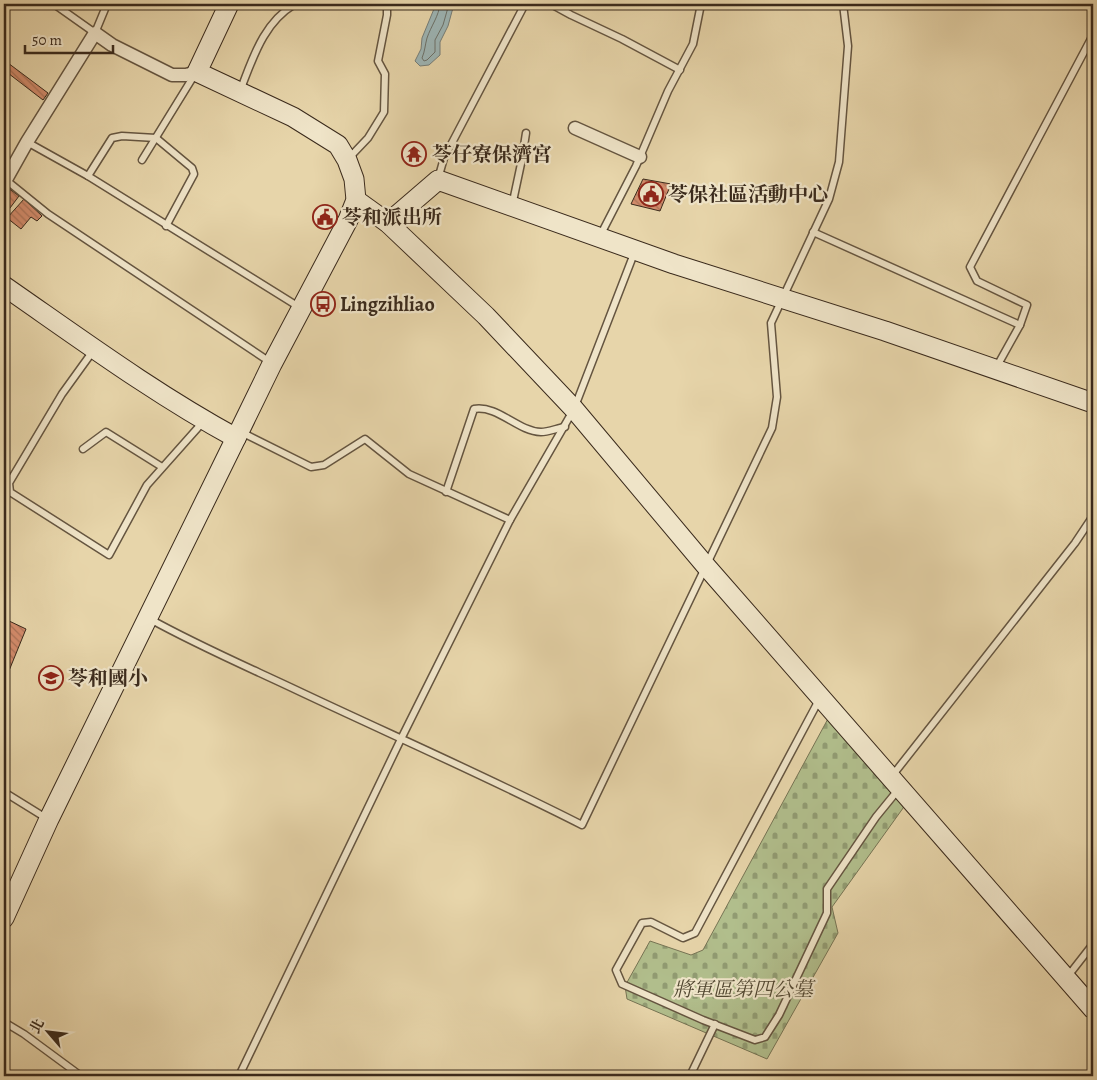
<svg xmlns="http://www.w3.org/2000/svg" width="1097" height="1080" font-family="Alegreya,'Noto Serif TC',serif">
<style>
.cemetery{fill:url(#cemetery-stones);stroke:#767454}
.water{fill:#9db5b5;stroke:#757d78}
.lines{fill:none;stroke-linecap:round;stroke-linejoin:round}
.shore{stroke:#6c7068;stroke-width:1}
.building{fill:url(#building-back-hatch);stroke:#3a2a1c}
.lane-casing{stroke:#655540;stroke-width:9}
.street-casing{stroke:#655540;stroke-width:15}
.secondary-casing{stroke:#3a2a1c;stroke-width:21}
.lane{stroke:#efe4c8;stroke-width:6}
.street{stroke:#efe4c8;stroke-width:12}
.secondary{stroke:#efe4c8;stroke-width:19}
.labels{text-anchor:middle;dominant-baseline:central;stroke-width:4.5;stroke-linejoin:round;paint-order:stroke}
.poi-label{font-size:20px;font-weight:bold;fill:#3a2a1c;stroke:#efe4c8;text-anchor:start}
.park-label{font-size:20px;font-style:italic;fill:#524832;stroke:#efe4c8}
</style>
<defs>
<pattern id="cemetery-stones" width="16" height="16" patternUnits="userSpaceOnUse" patternTransform="scale(1.25)"><rect width="16" height="16" fill="#b1be8c"/><path d="M2 7V4a2 2 0 0 1 4 0v3zM10 15v-3a2 2 0 0 1 4 0v3z" fill="#919b72"/></pattern>
<pattern id="building-back-hatch" width="6" height="6" patternUnits="userSpaceOnUse" patternTransform="scale(1.25)"><rect width="6" height="6" fill="#d38c6c"/><path d="M-1 5l2 2M0 0l6 6M5-1l2 2" fill="none" stroke="#ac7358"/></pattern>
</defs>
<rect width="100%" height="100%" fill="#e7d5aa"/>
<filter id="stains"><feTurbulence type="fractalNoise" baseFrequency=".004" numOctaves="4"/><feColorMatrix values="0 0 0 0 .2 0 0 0 0 .09 0 0 0 0 .02 0 0 0 .5 -.17"/></filter>
<radialGradient id="worn" r=".72"><stop offset=".6" stop-color="#630" stop-opacity="0"/><stop offset="1" stop-color="#630" stop-opacity=".3"/></radialGradient>
<path class="cemetery" d="M830,715L906,804L832,907L838,933L767,1059L627,999L625,986L650,941L691,955L703,950Z"/>
<path class="water" d="M436,4H454L448,26L440,42V55L429,65L420,66L415,61L421,49L422,38Z"/>
<g class="lines">
<path class="shore" d="M440,4C439,16 431,26 427,38C425,45 425,51 422,58L424,61L427,60L435,52V40L443,25L449,4"/>
</g>
<g class="building">
<path d="M86,4H99L96,9Z"/>
<path d="M4,60L48,93L43,100L4,70Z"/>
<path d="M643,179L671,184L660,211L631,204Z"/>
<path d="M8,188L19,196L4,216V193Z"/>
<path d="M24,199L42,216L37,221L31,217L21,229L7,218Z"/>
<path d="M7,620L26,629L4,683V628Z"/>
</g>
<g class="lines">
<defs>
<g id="lane">
<path d="M54,4L95,33L107,4"/>
<path d="M551,4L571,15L622,39L680,70"/>
<path d="M240,91C253,58 263,23 295,4"/>
<path d="M27,142L88,176L299,307"/>
<path d="M349,158L368,138L384,112L385,74L378,61L387,15V4"/>
<path d="M142,160L195,74"/>
<path d="M88,176L112,138L122,136L156,138L192,168L194,174L166,226"/>
<path d="M438,179L444,158L525,4"/>
<path d="M6,180L48,214L270,362"/>
<path d="M512,206L522,159L526,133"/>
<path d="M813,232L1020,325"/>
<path d="M600,236L636,166L668,91L693,44L701,4"/>
<path d="M93,351L62,394L9,483L10,492L109,555L147,485L203,422"/>
<path d="M996,368L1020,325L1027,305L977,281L970,267L1093,35"/>
<path d="M241,432L311,467L324,465L365,439L409,474L510,520"/>
<path d="M83,449L106,432L162,467"/>
<path d="M446,492L474,409C498,405 517,431 541,432C548,432 558,428 565,427"/>
<path d="M150,619C195,644 243,665 290,687C387,733 486,776 582,825L772,428L777,397L771,323L829,199L839,162L848,46L843,4"/>
<path d="M819,700L695,933L683,938L651,922L642,923L616,970L622,984L703,1020L755,1040L765,1037L779,1015L827,913V889L876,817L898,790"/>
<path d="M892,776L1075,543L1093,516"/>
<path d="M4,792L46,818"/>
<path d="M1068,976L1093,944"/>
<path d="M4,1022L24,1034L81,1076"/>
<path d="M239,1076L401,739L510,520L574,409L635,251"/>
<path d="M690,1076L715,1024"/>
</g>
<g id="street">
<path d="M575,128L640,157"/>
<path d="M4,183L27,142L95,33L112,45L172,75H186L197,72"/>
</g>
<g id="secondary">
<path d="M356,200L388,223L486,316L574,409L705,565L1093,1009"/>
<path d="M388,223L438,180L674,264L885,331L1093,403"/>
<path d="M4,286C79,338 155,394 236,438"/>
<path d="M4,918L49,819L236,438L272,364L348,220L356,200L354,179L347,160L338,145L293,117L197,72L229,4"/>
</g>
</defs>
<use href="#lane" class="lane-casing"/>
<use href="#street" class="street-casing"/>
<use href="#secondary" class="secondary-casing"/>
<use href="#lane" class="lane"/>
<use href="#street" class="street"/>
<use href="#secondary" class="secondary"/>
</g>
<defs>
<symbol id="temple-ring" viewBox="-11 -11 22 22"><circle r="9.5" fill="#efe4c8" stroke="#8f2418" stroke-width="1.5"/><path d="M0-6L5-2H3V0L6.5 2.5H4V6H1.5V3h-3V6H-4V2.5H-6.5L-3 0V-2H-5Z" fill="#8f2418"/></symbol>
<symbol id="civic-ring" viewBox="-11 -11 22 22"><circle r="9.5" fill="#efe4c8" stroke="#8f2418" stroke-width="1.5"/><path d="M-.6-6.5H3V-4.5H.6V-3L4-1V1h2V6H-6V1h2V-1L-.6-3ZM-1.2 2.5V6h2.4V2.5Z" fill="#8f2418"/></symbol>
<symbol id="bus-ring" viewBox="-11 -11 22 22"><circle r="9.5" fill="#efe4c8" stroke="#8f2418" stroke-width="1.5"/><path d="M-5-6H5V4H4V6H2V4H-2V6H-4V4H-5ZM-3.5-4V0h7V-4ZM-3.5 1.2v1.5H-2V1.2ZM2 1.2v1.5H3.5V1.2Z" fill="#8f2418"/></symbol>
<symbol id="school-ring" viewBox="-11 -11 22 22"><circle r="9.5" fill="#efe4c8" stroke="#8f2418" stroke-width="1.5"/><path d="M0-5L7-2L0 1L-7-2ZM-4 1L0 2.5L4 1V4Q0 6-4 4Z" fill="#8f2418"/></symbol>
</defs>
<g fill-rule="evenodd">
<use href="#temple-ring" x="400" y="140" width="28" height="28"/>
<use href="#civic-ring" x="637" y="180" width="28" height="28"/>
<use href="#civic-ring" x="311" y="203" width="28" height="28"/>
<use href="#bus-ring" x="309" y="290" width="28" height="28"/>
<use href="#school-ring" x="37" y="664" width="28" height="28"/>
</g>
<g class="labels">
<g class="poi-label">
<text x="432" y="154">苓仔寮保濟宮</text>
<text x="668" y="194">苓保社區活動中心</text>
<text x="342" y="217">苓和派出所</text>
<text x="340" y="304">Lingzihliao</text>
<text x="68" y="678">苓和國小</text>
</g>
<g class="park-label">
<text x="743" y="989">將軍區第四公墓</text>
</g>
</g>
<rect width="1097" height="1080" fill="none" stroke="#e7d5aa" stroke-width="20"/>
<rect x="5" y="5" width="1087" height="1070" fill="none" stroke="#3a2a1c" stroke-width="2.5"/>
<rect x="10" y="10" width="1077" height="1060" fill="none" stroke="#3a2a1c"/>
<g transform="translate(48 1032) rotate(298)" stroke="#efe4c8" stroke-width="4" paint-order="stroke">
<path d="M0-4L9 19L0 12L-9 19Z" fill="#3a2a1c"/>
<text y="-8" font-size="14" font-weight="bold" text-anchor="middle" fill="#3a2a1c">北</text>
</g>
<path d="M25 45v8h88v-8" fill="none" stroke="#3a2a1c" stroke-width="2.5"/>
<text x="32" y="45" font-size="15" fill="#3a2a1c" stroke="#efe4c8" stroke-width="4" paint-order="stroke">50 m</text>
<rect width="100%" height="100%" filter="url(#stains)"/>
<rect width="100%" height="100%" fill="url(#worn)"/>
</svg>
